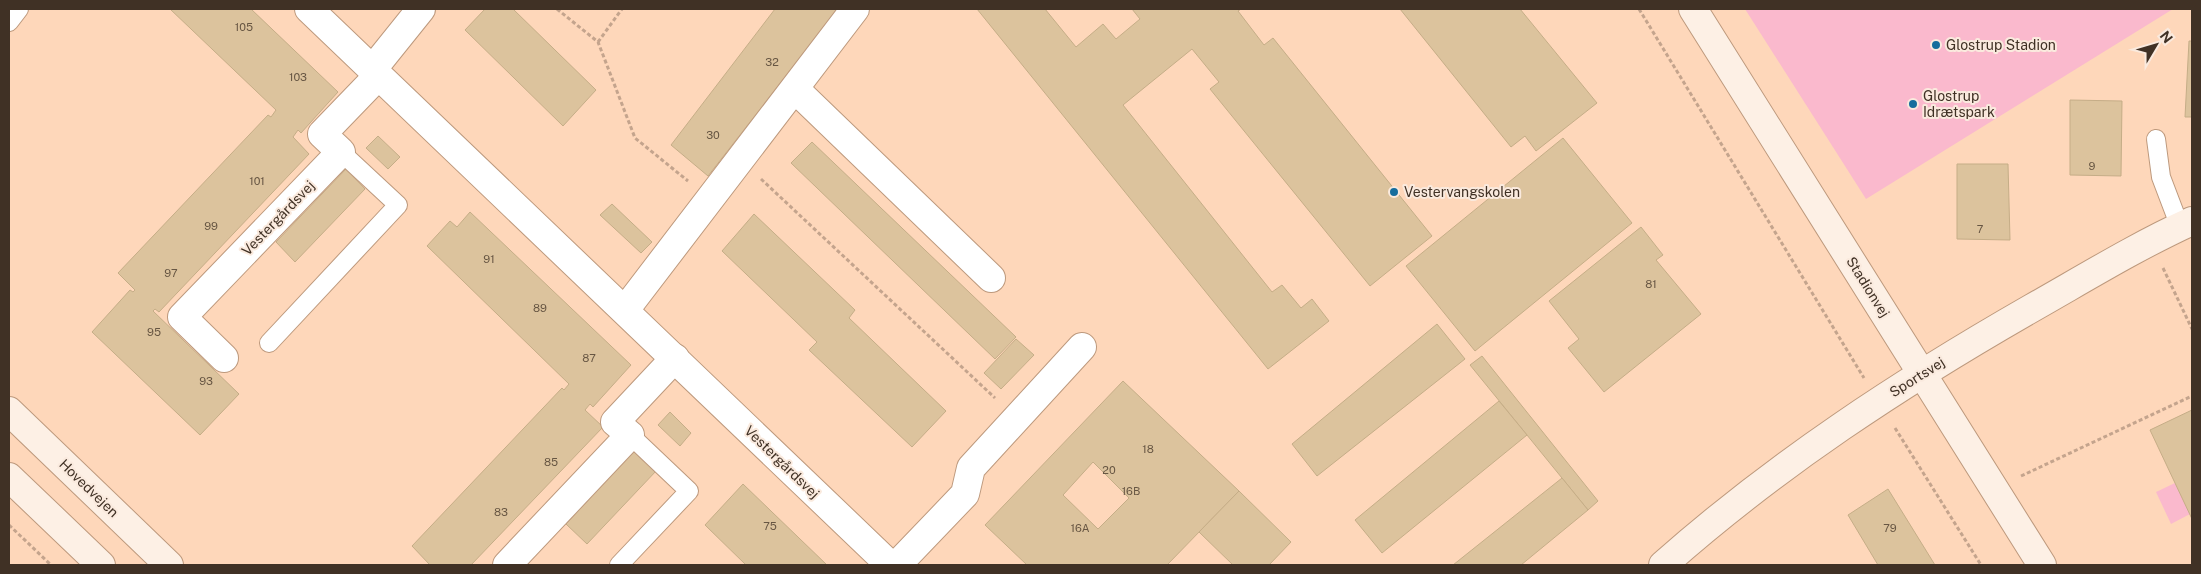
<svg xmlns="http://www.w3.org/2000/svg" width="2201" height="574" font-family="'Public Sans',sans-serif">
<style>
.green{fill:#fab9cd}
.building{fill:#dcc39d;stroke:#c5ad87;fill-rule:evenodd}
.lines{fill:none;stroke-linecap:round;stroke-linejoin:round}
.lane-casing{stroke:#bd997d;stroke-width:20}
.street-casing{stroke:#bd997d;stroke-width:30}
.secondary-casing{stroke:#bd997d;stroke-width:30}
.path{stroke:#c4a48d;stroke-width:3;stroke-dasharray:4 2.5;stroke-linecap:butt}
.lane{stroke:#fff;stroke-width:18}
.street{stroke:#fff;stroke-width:28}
.secondary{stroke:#fdf0e5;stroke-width:28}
.poi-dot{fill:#156d9d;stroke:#faeade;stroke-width:2}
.labels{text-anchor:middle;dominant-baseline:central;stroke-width:4;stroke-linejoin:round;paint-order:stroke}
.number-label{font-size:11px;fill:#675643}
.poi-label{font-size:14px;fill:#403125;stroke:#faeade;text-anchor:start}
.street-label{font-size:14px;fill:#403125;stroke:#faeade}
</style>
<rect width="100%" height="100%" fill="#fed7ba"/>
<g class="green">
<path d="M1745,9H2173L1866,199Z"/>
<path d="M2175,483L2190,514L2171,524L2156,492Z"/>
</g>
<g class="building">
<path d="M170,9H251L338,92L301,133L298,130L293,137L309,154L159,312L155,309L153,311L239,394L200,435L92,332L130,290L133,292L135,290L118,273L268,115L271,117L276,110Z"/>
<path d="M485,9H513L596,90L563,126L465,30Z"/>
<path d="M775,9H838L708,176L671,145Z"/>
<path d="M977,9H1045L1076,47L1103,24L1116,39L1140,19L1132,9H1241L1238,11L1264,45L1273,38L1432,236L1370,286L1210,89L1219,82L1192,49L1123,105L1272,292L1282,285L1301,308L1312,299L1329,321L1268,369Z"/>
<path d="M1400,9H1520L1597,103L1536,151L1525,136L1511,147Z"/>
<path d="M2189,41H2192V117H2185Z"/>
<path d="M2070,100L2122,101L2121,176L2070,175Z"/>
<path d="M378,136L400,157L388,169L366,148Z"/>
<path d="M1563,138L1632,223L1475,351L1406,266Z"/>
<path d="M812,142L1016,337L995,359L791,163Z"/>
<path d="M1957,164H2008L2010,240L1957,239Z"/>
<path d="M346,169L365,189L295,262L276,242Z"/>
<path d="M612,204L652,242L641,253L600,215Z"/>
<path d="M470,212L631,365L593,407L590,404L585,410L603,427L471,565H427L429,564L412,546L562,388L564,390L569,384L427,246L450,221L457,227Z"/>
<path d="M754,214L855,310L849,318L946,411L912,447L809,350L817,342L722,251Z"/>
<path d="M1641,227L1663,255L1656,260L1701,314L1604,392L1568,348L1579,339L1549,301Z"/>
<path d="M1437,324L1465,359L1317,476L1292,444Z"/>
<path d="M1016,339L1034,355L1001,389L984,373Z"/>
<path d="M1482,356L1598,501L1588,510L1470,365Z"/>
<path d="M1123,381L1239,491L1167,565H1027L985,525ZM1093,462L1129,498L1098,529L1063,495Z"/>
<path d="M1499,401L1527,435L1382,553L1355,520Z"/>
<path d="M2192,410V519L2150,430Z"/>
<path d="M670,412L691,433L680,446L658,425Z"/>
<path d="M635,449L657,470L587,544L566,524Z"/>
<path d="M1562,478L1588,510L1521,565H1453Z"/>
<path d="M743,484L827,565H746L705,525Z"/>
<path d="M1888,489L1935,565H1878L1848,515Z"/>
<path d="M1239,491L1291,542L1269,565H1233L1199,532Z"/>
</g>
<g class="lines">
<defs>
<g id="lane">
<path d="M9,22L19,9"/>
<path d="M2156,139L2161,177L2180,227"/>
<path d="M269,343L398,205L341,152"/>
<path d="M619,565L689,491L630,435"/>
</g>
<g id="street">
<path d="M309,9L890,565"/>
<path d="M372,70L421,9"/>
<path d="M795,89L991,278"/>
<path d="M625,310L855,9"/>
<path d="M224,358L182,317L341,152L322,134L378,76"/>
<path d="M507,565L630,435L615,422L675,358"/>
<path d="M897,565L965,494L971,468L1082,347"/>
</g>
<g id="secondary">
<path d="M1693,9L2042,565"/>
<path d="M9,411L169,565"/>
<path d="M9,477L101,565"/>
<path d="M1663,565C1777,464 1901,383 2032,308C2085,278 2137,246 2192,221"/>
</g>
</defs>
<use href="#lane" class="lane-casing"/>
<use href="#street" class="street-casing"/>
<use href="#secondary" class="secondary-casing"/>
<g class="path">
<path d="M557,9L598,42L635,138L688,181"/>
<path d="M1639,9L1864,378"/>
<path d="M598,42L622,9"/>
<path d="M761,179L995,398"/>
<path d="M2163,268L2192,329"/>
<path d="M1895,428L1981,565"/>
<path d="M2021,476L2192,396"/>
<path d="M9,525L51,565"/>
</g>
<use href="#lane" class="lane"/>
<use href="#street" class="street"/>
<use href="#secondary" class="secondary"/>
</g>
<g class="poi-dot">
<circle cx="1936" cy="45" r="5"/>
<circle cx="1913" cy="104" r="5"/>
<circle cx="1394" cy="192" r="5"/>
</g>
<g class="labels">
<g class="number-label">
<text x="244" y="27">105</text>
<text x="772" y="62">32</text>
<text x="298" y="77">103</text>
<text x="713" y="135">30</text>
<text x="2092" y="166">9</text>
<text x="257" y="181">101</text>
<text x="211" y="226">99</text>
<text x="1980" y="229">7</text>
<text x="489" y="259">91</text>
<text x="171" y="273">97</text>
<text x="1651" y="284">81</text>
<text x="540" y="308">89</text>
<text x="154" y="332">95</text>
<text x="589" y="358">87</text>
<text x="206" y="381">93</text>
<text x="1148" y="449">18</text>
<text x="551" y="462">85</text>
<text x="1109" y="470">20</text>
<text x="1131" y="491">16B</text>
<text x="501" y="512">83</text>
<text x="770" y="526">75</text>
<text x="1080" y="528">16A</text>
<text x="1890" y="528">79</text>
</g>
<g class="poi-label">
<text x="1946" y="45">Glostrup Stadion</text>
<text x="1923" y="96">Glostrup<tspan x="1923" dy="16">Idrætspark</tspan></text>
<text x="1404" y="192">Vestervangskolen</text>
</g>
<g class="street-label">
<text transform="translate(278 218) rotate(-46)">Vestergårdsvej</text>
<text transform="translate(1868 287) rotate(58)">Stadionvej</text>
<text transform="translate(1917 377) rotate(-32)">Sportsvej</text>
<text transform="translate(782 462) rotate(44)">Vestergårdsvej</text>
<text transform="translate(89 488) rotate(44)">Hovedvejen</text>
</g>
</g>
<rect width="2201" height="574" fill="none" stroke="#403125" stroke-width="20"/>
<g transform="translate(2156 45) rotate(52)" stroke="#faeade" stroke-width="4" paint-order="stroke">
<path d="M0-4L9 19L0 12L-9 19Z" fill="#403125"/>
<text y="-8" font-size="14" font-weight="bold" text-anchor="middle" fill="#403125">N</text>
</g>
</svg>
